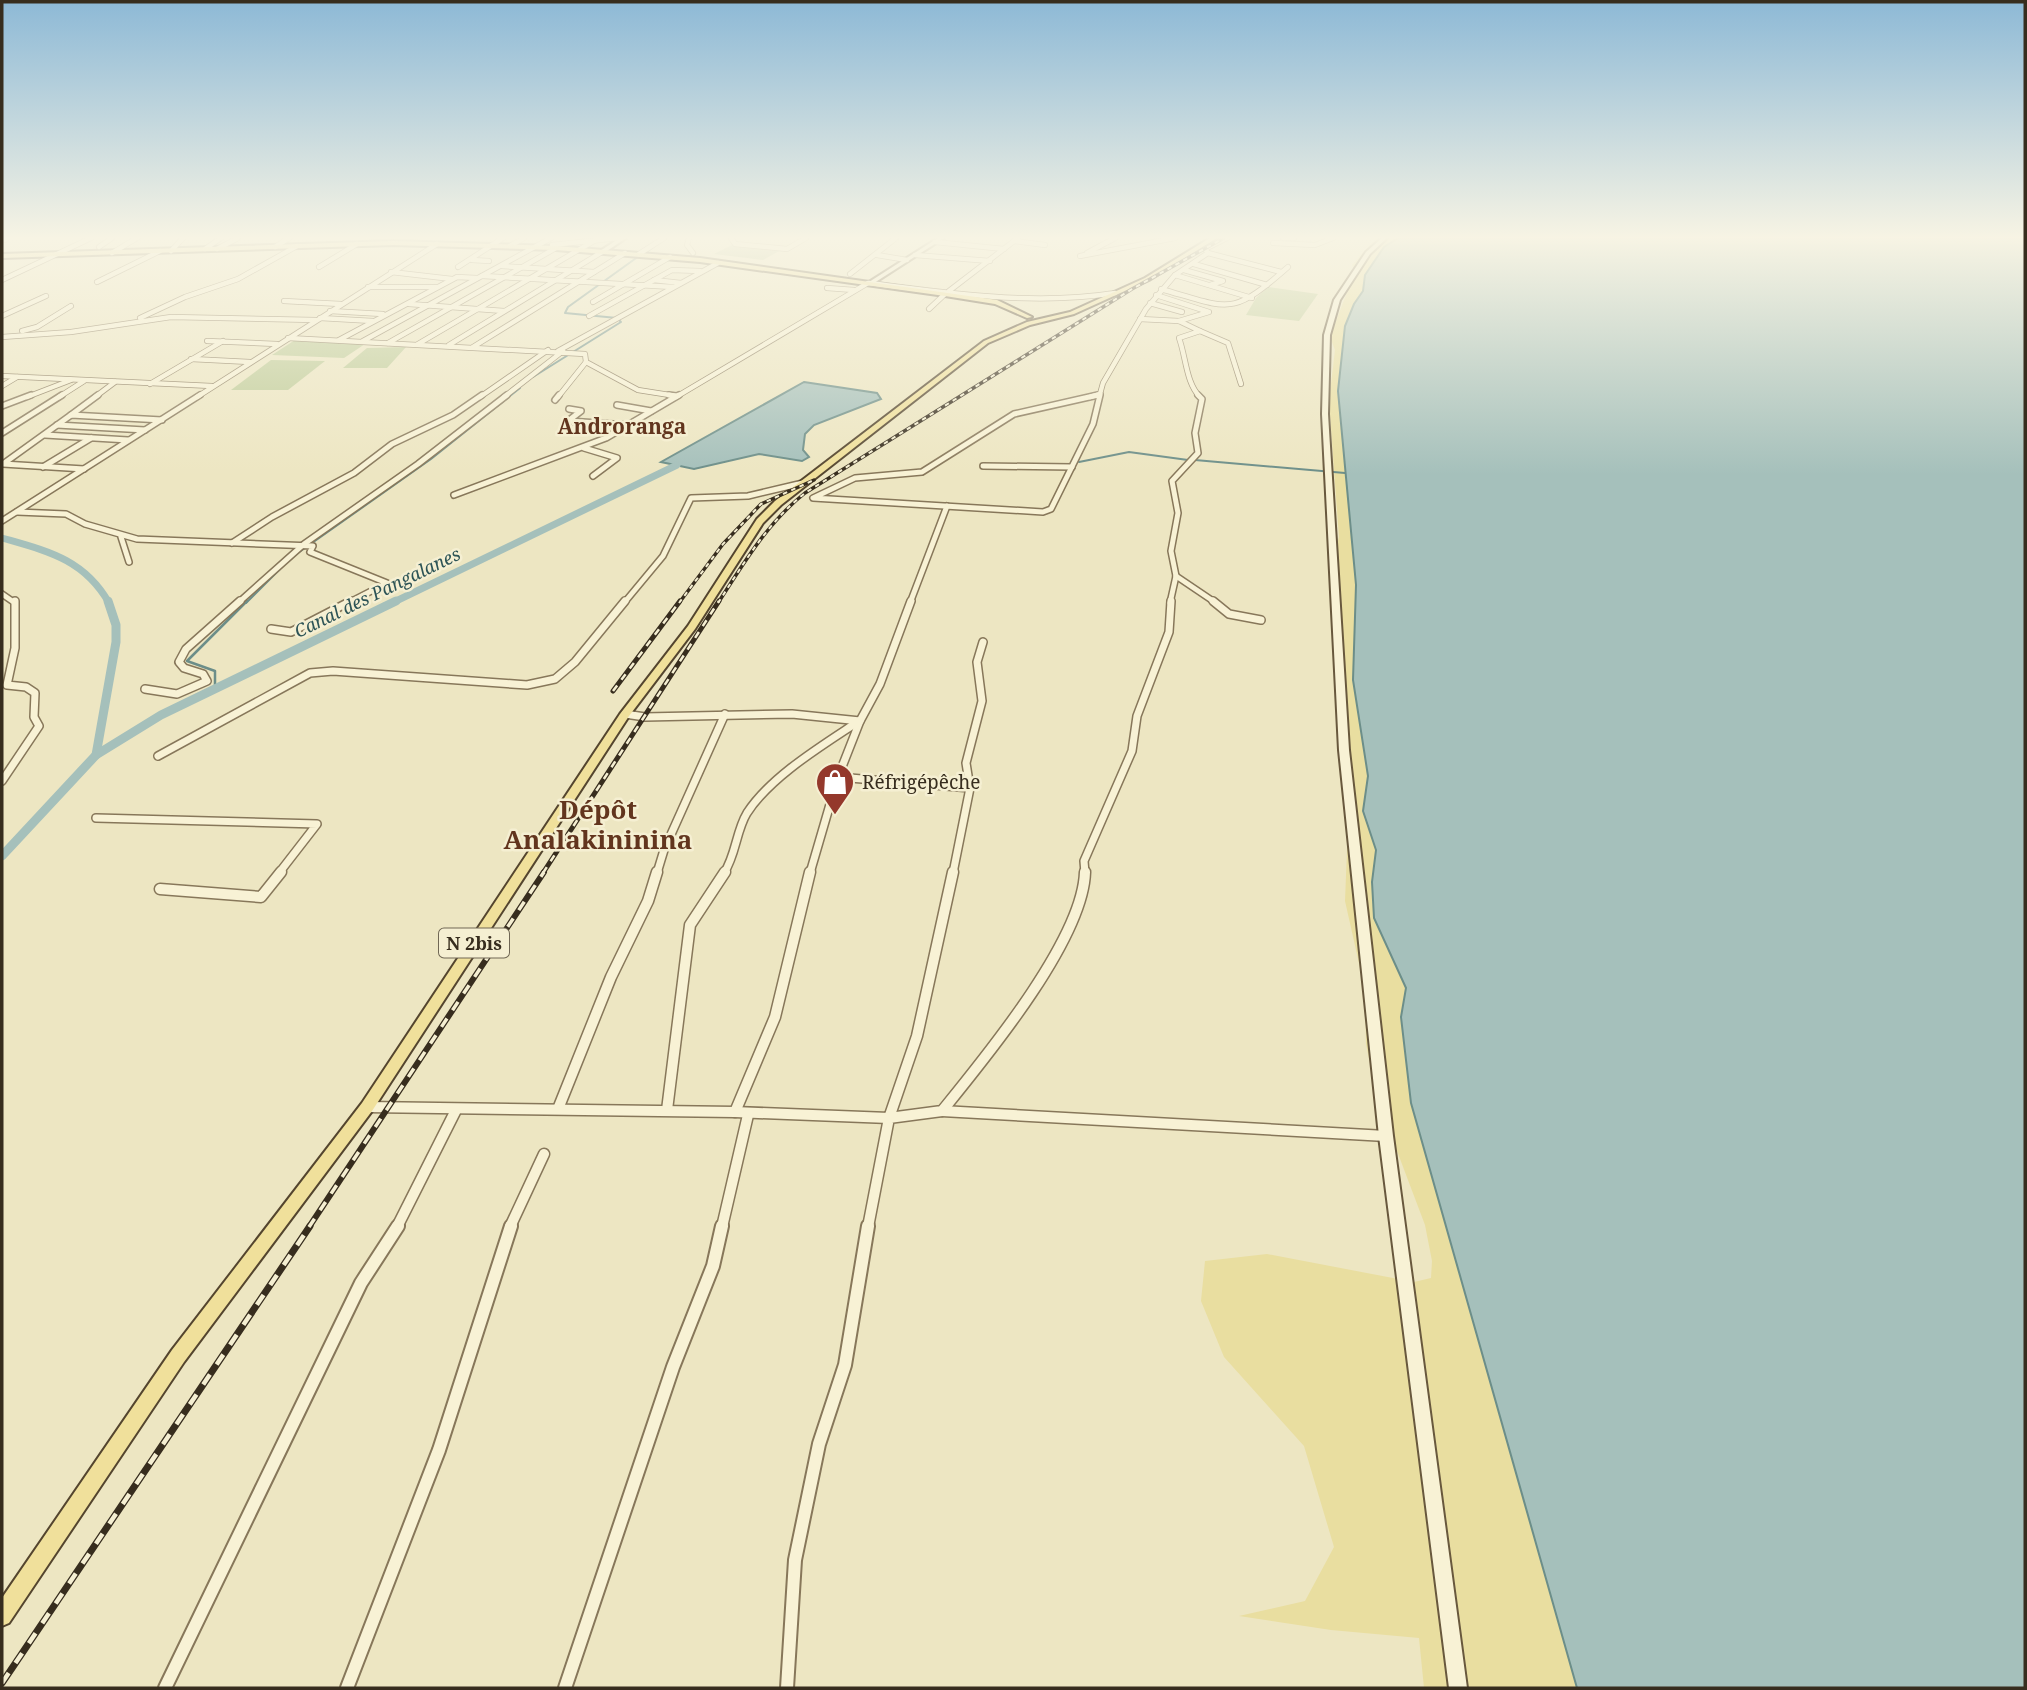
<svg xmlns="http://www.w3.org/2000/svg" width="2027" height="1690" font-family="'Noto Serif',serif">
<style>
.green{fill:#becb97}
.sand{fill:#e9dea0}
.cemetery{fill:#b5c096}
.water{fill:#a5c0bb;stroke:#6c8e89;stroke-width:2}
.lines{fill:none;stroke-linecap:round;stroke-linejoin:round}
.stream-far1{stroke:#6c8e89;stroke-width:2}
.stream{stroke:#6c8e89;stroke-width:2.5}
.canal-far1{stroke:#a5c0bb;stroke-width:7}
.canal{stroke:#a5c0bb;stroke-width:9}
.street-far4-casing{stroke:#87775a;stroke-width:6}
.street-far3-casing{stroke:#87775a;stroke-width:8}
.street-far2-casing{stroke:#87775a;stroke-width:10}
.street-far1-casing{stroke:#87775a;stroke-width:13}
.street-casing{stroke:#87775a;stroke-width:16}
.secondary-casing{stroke:#68583d;stroke-width:4}
.primary-casing{stroke:#54452e;stroke-width:4}
.street-far4{stroke:#f8f2d5;stroke-width:4.5}
.street-far3{stroke:#f8f2d5;stroke-width:5}
.street-far2{stroke:#f8f2d5;stroke-width:7}
.street-far1{stroke:#f8f2d5;stroke-width:10}
.street{stroke:#f8f2d5;stroke-width:12}
.secondary{fill:#f8f2d5;fill-rule:evenodd}
.primary{fill:#f0e09b;fill-rule:evenodd}
.rail-far3-casing{stroke:#372d1e;stroke-width:3.5}
.rail-far2-casing{stroke:#372d1e;stroke-width:5}
.rail-far1-casing{stroke:#372d1e;stroke-width:6}
.rail-casing{stroke:#372d1e;stroke-width:7}
.rail-far3{stroke:#f5efd2;stroke-width:2;stroke-dasharray:4.5;stroke-linecap:butt}
.rail-far2{stroke:#f5efd2;stroke-width:2.5;stroke-dasharray:7;stroke-linecap:butt}
.rail-far1{stroke:#f5efd2;stroke-width:3.5;stroke-dasharray:10;stroke-linecap:butt}
.rail{stroke:#f5efd2;stroke-width:4.5;stroke-dasharray:12;stroke-linecap:butt}
.labels{text-anchor:middle;dominant-baseline:central;stroke-width:5;stroke-linejoin:round;paint-order:stroke}
.far-water-label{font-size:18px;font-style:italic;fill:#2d5456;stroke:#f5efd2}
.shield{fill:#f5efd2;stroke:#706754;stroke-width:2}
.shield-label{font-size:18px;font-weight:bold;fill:#372d1e}
.poi-label{font-size:19px;fill:#372d1e;stroke:#f5efd2;text-anchor:start}
.far-district-label{font-size:21px;font-weight:bold;fill:#62351e;stroke:#f5efd2}
.district-label{font-size:26px;font-weight:bold;fill:#62351e;stroke:#f5efd2}
</style>
<rect width="100%" height="100%" fill="#ede6c2"/>
<g class="green">
<path d="M1268,287L1318,294L1299,321L1246,315L1256,298Z"/>
<path d="M295,340L365,344L344,358L272,355Z"/>
<path d="M406,347L387,368H343L367,348Z"/>
<path d="M271,360L325,361L288,390H231Z"/>
</g>
<path class="sand" d="M1376,238H1398L1384,247L1365,275L1363,291L1354,304L1345,326L1338,391L1356,585L1353,680L1368,776L1363,811L1376,850L1372,882L1374,918L1406,988L1401,1017L1411,1103L1577,1688H1424L1419,1638L1331,1630L1239,1616L1305,1601L1334,1547L1304,1446L1224,1357L1201,1301L1205,1261L1267,1254L1414,1282L1431,1278L1432,1261L1425,1225L1377,1098L1366,1044L1365,990L1345,901L1349,800L1336,727L1338,627L1333,559L1339,537L1329,401L1335,350L1330,337L1355,271L1352,265Z"/>
<path class="cemetery" d="M732,245L781,250L763,260L714,254Z"/>
<g class="water">
<path d="M1398,238H2025V1688H1577L1411,1103L1401,1017L1406,988L1374,918L1372,882L1376,850L1363,811L1368,776L1353,680L1356,585L1338,391L1345,326L1354,304L1363,291L1365,275L1384,247Z"/>
<path d="M804,382L877,393L881,399L814,425L805,434L803,450L809,457L802,461L759,454L694,469L661,462Z"/>
</g>
<g class="lines">
<g class="stream-far1">
<path d="M648,251L665,238"/>
<path d="M533,377L621,322L617,318L565,313L568,307L639,256"/>
<path d="M1195,460L1345,473"/>
<path d="M1079,462L1129,452L1188,460"/>
<path d="M295,555L431,459L520,388"/>
<path d="M246,603L280,569"/>
</g>
<path class="stream" d="M215,689V671L187,661L247,601"/>
<g class="canal-far1">
<path d="M2,538C47,551 84,559 109,603"/>
<path d="M392,603L677,465"/>
</g>
<g class="canal">
<path d="M96,755L116,642V625L108,601"/>
<path d="M2,856L96,755L161,715L396,601"/>
</g>
<defs>
<g id="street-far4">
<path d="M689,238L687,245L693,253"/>
<path d="M731,238L735,244L787,249L806,238"/>
<path d="M1283,238H1294"/>
<path d="M5,240L7,238"/>
<path d="M1014,241L1045,245"/>
<path d="M935,242L1004,249"/>
<path d="M1273,243L1315,245L1333,238"/>
<path d="M552,245L618,238"/>
<path d="M510,246L524,238"/>
<path d="M99,247L112,238"/>
<path d="M275,247L289,238"/>
<path d="M205,249L221,238"/>
<path d="M217,249L238,238"/>
<path d="M171,251L183,238"/>
<path d="M112,253L137,238"/>
<path d="M1087,253L1115,238"/>
<path d="M1208,253L1281,272"/>
<path d="M639,254L664,238"/>
<path d="M877,255L907,260"/>
<path d="M915,255L990,261"/>
<path d="M1080,256L1175,238"/>
<path d="M472,260L489,261"/>
<path d="M1194,264L1267,285"/>
<path d="M502,266L594,272"/>
<path d="M319,267L357,244"/>
<path d="M458,267L503,238"/>
<path d="M1184,270L1223,281L1210,285"/>
<path d="M391,272L452,279"/>
<path d="M850,274L896,238"/>
<path d="M1175,275L1252,298"/>
<path d="M482,276L673,287"/>
<path d="M2,280L91,238"/>
<path d="M654,280L681,283"/>
<path d="M97,282L160,251"/>
<path d="M869,283C951,293 1033,306 1115,293"/>
<path d="M368,287H437"/>
<path d="M827,288L854,290"/>
<path d="M1161,289C1231,309 1231,317 1288,267"/>
<path d="M949,291L1018,238"/>
<path d="M1156,295L1209,312L1179,321"/>
<path d="M284,301L341,304"/>
<path d="M593,302L670,257"/>
<path d="M1150,303L1182,312"/>
<path d="M409,304L504,311"/>
<path d="M929,309L945,294"/>
<path d="M330,311L383,314"/>
<path d="M2,316L46,296"/>
<path d="M589,316L672,270L700,271"/>
<path d="M140,318L185,297L238,279L297,246"/>
<path d="M320,318L373,321"/>
<path d="M1140,319L1179,321L1200,331L1179,338C1186,357 1186,383 1200,397"/>
<path d="M22,331L37,327L71,306"/>
<path d="M1200,331L1228,343L1241,384"/>
<path d="M2,337L71,332L171,317L316,320"/>
<path d="M288,338L585,354L586,362L638,390L676,396"/>
<path d="M339,340L457,277L477,278"/>
<path d="M207,341L277,344"/>
<path d="M363,341L551,238"/>
<path d="M388,343L556,248"/>
<path d="M418,344L599,238"/>
<path d="M449,345L602,252"/>
<path d="M473,347L625,253"/>
<path d="M558,351L718,263"/>
<path d="M191,359L250,362"/>
<path d="M2,376L212,386"/>
<path d="M150,384L223,341"/>
<path d="M2,386L17,377"/>
<path d="M1100,394L1103,383L1146,309L1175,275L1208,253L1205,249L1227,238"/>
<path d="M27,397L71,380"/>
<path d="M59,397L84,381"/>
<path d="M95,397L115,382"/>
<path d="M197,397L437,244"/>
<path d="M480,397L548,350"/>
<path d="M504,397L563,351"/>
<path d="M558,397L586,362"/>
<path d="M676,397L868,283"/>
<path d="M1090,397L1100,394"/>
</g>
<g id="street-far3">
<path d="M669,395L676,396"/>
<path d="M1098,395L1014,414L922,472L855,478L813,498L1043,512L1051,509L1093,424L1100,395"/>
<path d="M555,400L559,395"/>
<path d="M617,405L651,411"/>
<path d="M2,406L31,395"/>
<path d="M569,409L581,411L568,421L628,425"/>
<path d="M71,415L98,395"/>
<path d="M57,425L145,430"/>
<path d="M2,433L62,395"/>
<path d="M45,435L128,440"/>
<path d="M584,448L617,458L593,476"/>
<path d="M983,466L1072,467"/>
<path d="M43,467L91,438"/>
<path d="M84,469L3,464L71,415L162,420"/>
<path d="M454,495L606,438L679,395"/>
<path d="M17,512L66,514L85,524L137,539L313,546L310,552L387,583L348,603"/>
<path d="M2,521L200,395"/>
<path d="M121,537L129,562"/>
<path d="M232,543L272,517L354,473L392,444L453,415L482,395"/>
<path d="M1176,576L1216,603"/>
<path d="M2,594L15,603"/>
<path d="M238,603L304,544L418,464L507,395"/>
<path d="M624,603L663,556L691,498L748,496L803,483"/>
<path d="M910,603L947,506"/>
<path d="M1170,603L1176,576L1171,551L1178,513L1172,481L1198,453L1195,433L1202,399L1198,395"/>
</g>
<g id="street-far2">
<path d="M1213,601L1229,614L1261,620"/>
<path d="M271,629L291,632L351,601"/>
<path d="M145,689L177,694L207,681L203,674L184,668L179,662L186,649L240,601"/>
<path d="M625,714L645,717L792,714L860,721"/>
<path d="M158,756L310,673L333,671L527,685L555,679L575,662L625,601"/>
<path d="M838,777L970,788"/>
<path d="M2,781L39,726L34,717L35,693L26,687L7,685L15,648V601"/>
<path d="M96,818L317,824L279,873"/>
<path d="M657,873L664,850L725,714"/>
<path d="M724,873C736,855 736,831 747,813C771,776 823,745 859,721"/>
<path d="M810,873L838,777L860,721L880,684L911,601"/>
<path d="M953,873L970,788L966,763L982,701L977,662L983,642"/>
<path d="M1085,873L1084,861L1132,751L1137,716L1169,632L1171,601"/>
</g>
<g id="street-far1">
<path d="M160,889L261,897L281,872"/>
<path d="M367,1107L735,1112L775,1017L810,872"/>
<path d="M558,1109L611,977L648,901L657,872"/>
<path d="M667,1110L690,925L725,872"/>
<path d="M942,1111L1386,1136"/>
<path d="M735,1112L889,1118L917,1036L953,872"/>
<path d="M397,1227L456,1110"/>
<path d="M510,1227L544,1154"/>
<path d="M722,1227L748,1115"/>
<path d="M868,1227L889,1118L942,1111C985,1058 1083,940 1085,872"/>
</g>
<g id="street">
<path d="M165,1688L361,1283L398,1226"/>
<path d="M347,1688L439,1450L511,1226"/>
<path d="M565,1688L673,1367L713,1266L722,1226"/>
<path d="M787,1688L795,1560L819,1444L845,1365L868,1226"/>
</g>
<g id="secondary">
<path d="M620,238H626L604,253H600V251Z"/>
<path d="M938,238H944L874,283L869,282Z"/>
<path d="M1382,238H1387L1370,254L1340,300L1330,335L1328,414L1349,750L1393,1136L1467,1688H1449L1379,1136L1339,750L1322,414L1324,335L1334,300L1366,252Z"/>
</g>
<g id="primary">
<path d="M1210,238H1217L1149,280L1074,314L1030,325L988,343L781,505L763,523L695,629L629,716L372,1111L184,1362L9,1623L2,1626V1598L172,1350L362,1103L620,714L688,626L757,519L775,501L984,341L1027,322L1070,312L1145,278Z"/>
<path d="M393,241L556,246L700,258L997,300L1032,317L1027,318L995,304L945,296L700,262L556,250L393,245L2,258V254Z"/>
</g>
</defs>
<use href="#street-far4" class="street-far4-casing"/>
<use href="#street-far3" class="street-far3-casing"/>
<use href="#street-far2" class="street-far2-casing"/>
<use href="#street-far1" class="street-far1-casing"/>
<use href="#street" class="street-casing"/>
<use href="#secondary" class="secondary-casing"/>
<use href="#primary" class="primary-casing"/>
<use href="#street-far4" class="street-far4"/>
<use href="#street-far3" class="street-far3"/>
<use href="#street-far2" class="street-far2"/>
<use href="#street-far1" class="street-far1"/>
<use href="#street" class="street"/>
<use href="#secondary" class="secondary"/>
<use href="#primary" class="primary"/>
<defs>
<g id="rail-far3">
<path d="M679,603L723,544L761,504L814,480"/>
<path d="M718,603C744,563 767,523 805,493L1132,289L1224,238"/>
</g>
<g id="rail-far2">
<path d="M613,691L680,601"/>
<path d="M543,873L719,601"/>
</g>
<path id="rail-far1" d="M309,1227L544,872"/>
<path id="rail" d="M2,1683L310,1226"/>
</defs>
<use href="#rail-far3" class="rail-far3-casing"/>
<use href="#rail-far2" class="rail-far2-casing"/>
<use href="#rail-far1" class="rail-far1-casing"/>
<use href="#rail" class="rail-casing"/>
<use href="#rail-far3" class="rail-far3"/>
<use href="#rail-far2" class="rail-far2"/>
<use href="#rail-far1" class="rail-far1"/>
<use href="#rail" class="rail"/>
</g>
<linearGradient id="sky" x2="0" y2="1"><stop stop-color="#8db9d6"/><stop offset="0.5" stop-color="#f7f4e4"/><stop offset="1" stop-color="#f7f4e4" stop-opacity="0"/></linearGradient>
<rect width="2027" height="475" fill="url(#sky)"/>
<defs>
<symbol id="shop-pin" viewBox="-11 -11 22 30"><path d="M0 17L-7.5 6A9.5 9.5 0 1 1 7.5 6Z" fill="#94382b" stroke="#f5efd2"/><path d="M-5-2.5h2.3a2.7 3.5 0 0 1 5.4 0H5L5.5 6h-11ZM-1.5-2.5h3a1.5 2.3 0 0 0-3 0Z" fill="#fff"/></symbol>
</defs>
<g fill-rule="evenodd">
<use href="#shop-pin" x="813" y="760" width="44" height="60"/>
</g>
<g class="labels">
<g class="far-water-label">
<text transform="translate(377 592) rotate(-26)">Canal des Pangalanes</text>
</g>
<rect class="shield" x="439" y="928.5" width="70" height="29" rx="5"/>
<g class="shield-label">
<text x="474" y="943">N 2bis</text>
</g>
<g class="poi-label">
<text x="862" y="782">Réfrigépêche</text>
</g>
<g class="far-district-label">
<text x="622" y="426">Androranga</text>
</g>
<g class="district-label">
<text x="598" y="809">Dépôt<tspan x="598" dy="30">Analakininina</tspan></text>
</g>
</g>
<rect width="2027" height="1690" fill="none" stroke="#372d1e" stroke-width="7"/>
</svg>
